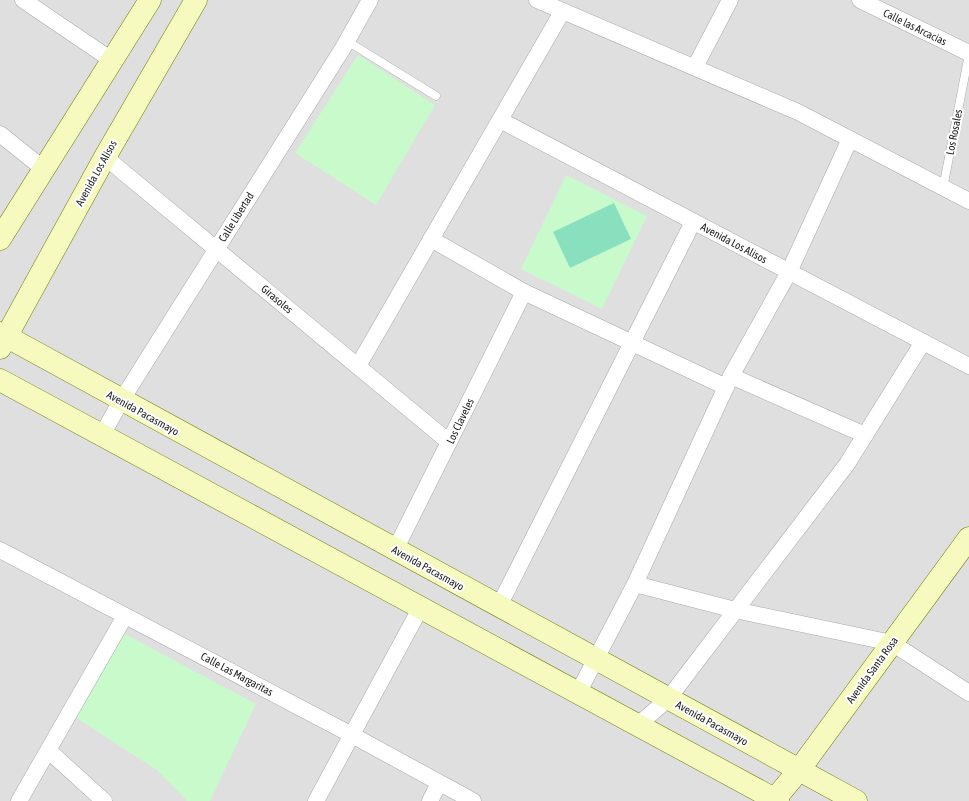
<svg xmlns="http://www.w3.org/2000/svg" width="969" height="801" font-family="'Asap Condensed',sans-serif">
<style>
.residential{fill:#e0dfdf}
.park{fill:#c8facc}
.pitch{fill:#88e0be}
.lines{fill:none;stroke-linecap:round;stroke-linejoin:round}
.lane-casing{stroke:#a9a9a9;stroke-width:9}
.street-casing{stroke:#a9a9a9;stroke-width:17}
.secondary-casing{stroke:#707d05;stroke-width:23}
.lane{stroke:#fff;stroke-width:8}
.street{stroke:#fff;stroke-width:16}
.secondary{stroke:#f7fabf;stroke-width:22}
.labels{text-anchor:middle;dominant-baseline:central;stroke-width:4;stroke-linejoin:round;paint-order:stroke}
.street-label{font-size:11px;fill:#222;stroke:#fff}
</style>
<rect width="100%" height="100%" fill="#f2efe9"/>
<rect class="residential" x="0" y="0" width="969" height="801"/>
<g class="park">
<path d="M358,55L435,105L376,205L295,153Z"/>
<path d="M566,175L647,216L602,309L521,269Z"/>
<path d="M123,633L256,704L210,801H187L157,770L75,717Z"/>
</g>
<path class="pitch" d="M614,203L631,239L570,268L553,232Z"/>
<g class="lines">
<defs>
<g id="lane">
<path d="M347,41L436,96"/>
<path d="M943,188L969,54"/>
</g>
<g id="street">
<path d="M23,0L113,61"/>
<path d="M537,0L798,112L969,201"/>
<path d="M860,0L969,53"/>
<path d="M695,67L730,0"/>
<path d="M500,120L969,366"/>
<path d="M0,134L45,170"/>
<path d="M105,157L449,442"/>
<path d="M431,239L524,292L726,387"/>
<path d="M358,366L562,12"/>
<path d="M731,376L865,435"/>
<path d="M102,435L121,401L343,48L370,0"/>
<path d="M0,550L352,735L473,801"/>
<path d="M395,550L524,292"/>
<path d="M635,584L735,610L892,643L969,693"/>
<path d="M499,606L693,222"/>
<path d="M578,693L635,584L731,376L789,272L850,139"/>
<path d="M638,725L668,699L847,464L923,342"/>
<path d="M49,751L104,801"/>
<path d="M19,801L125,616"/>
<path d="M316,801L421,607"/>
<path d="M430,801L439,783"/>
</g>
<g id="secondary">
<path d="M0,239L150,0"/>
<path d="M0,333L856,801"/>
<path d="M0,348L105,157L196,0"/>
<path d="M0,380L778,801"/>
<path d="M775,799L799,770L969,538"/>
</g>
</defs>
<use href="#lane" class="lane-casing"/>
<use href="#street" class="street-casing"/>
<use href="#secondary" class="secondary-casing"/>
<use href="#lane" class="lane"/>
<use href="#street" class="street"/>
<use href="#secondary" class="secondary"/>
</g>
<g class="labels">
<g class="street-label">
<text transform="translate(915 27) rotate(26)">Calle las Arcacias</text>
<text transform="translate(954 132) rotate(-79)">Los Rosales</text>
<text transform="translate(96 173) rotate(-61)">Avenida Los Alisos</text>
<text transform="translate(236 217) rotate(-58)">Calle Libertad</text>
<text transform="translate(734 243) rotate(28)">Avenida Los Alisos</text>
<text transform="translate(277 299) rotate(40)">Girasoles</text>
<text transform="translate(143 413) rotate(29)">Avenida Pacasmayo</text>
<text transform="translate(460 421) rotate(-64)">Los Claveles</text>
<text transform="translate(428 568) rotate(29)">Avenida Pacasmayo</text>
<text transform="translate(872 670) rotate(-54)">Avenida Santa Rosa</text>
<text transform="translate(237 674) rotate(28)">Calle Las Margaritas</text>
<text transform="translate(712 723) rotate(29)">Avenida Pacasmayo</text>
</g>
</g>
</svg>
